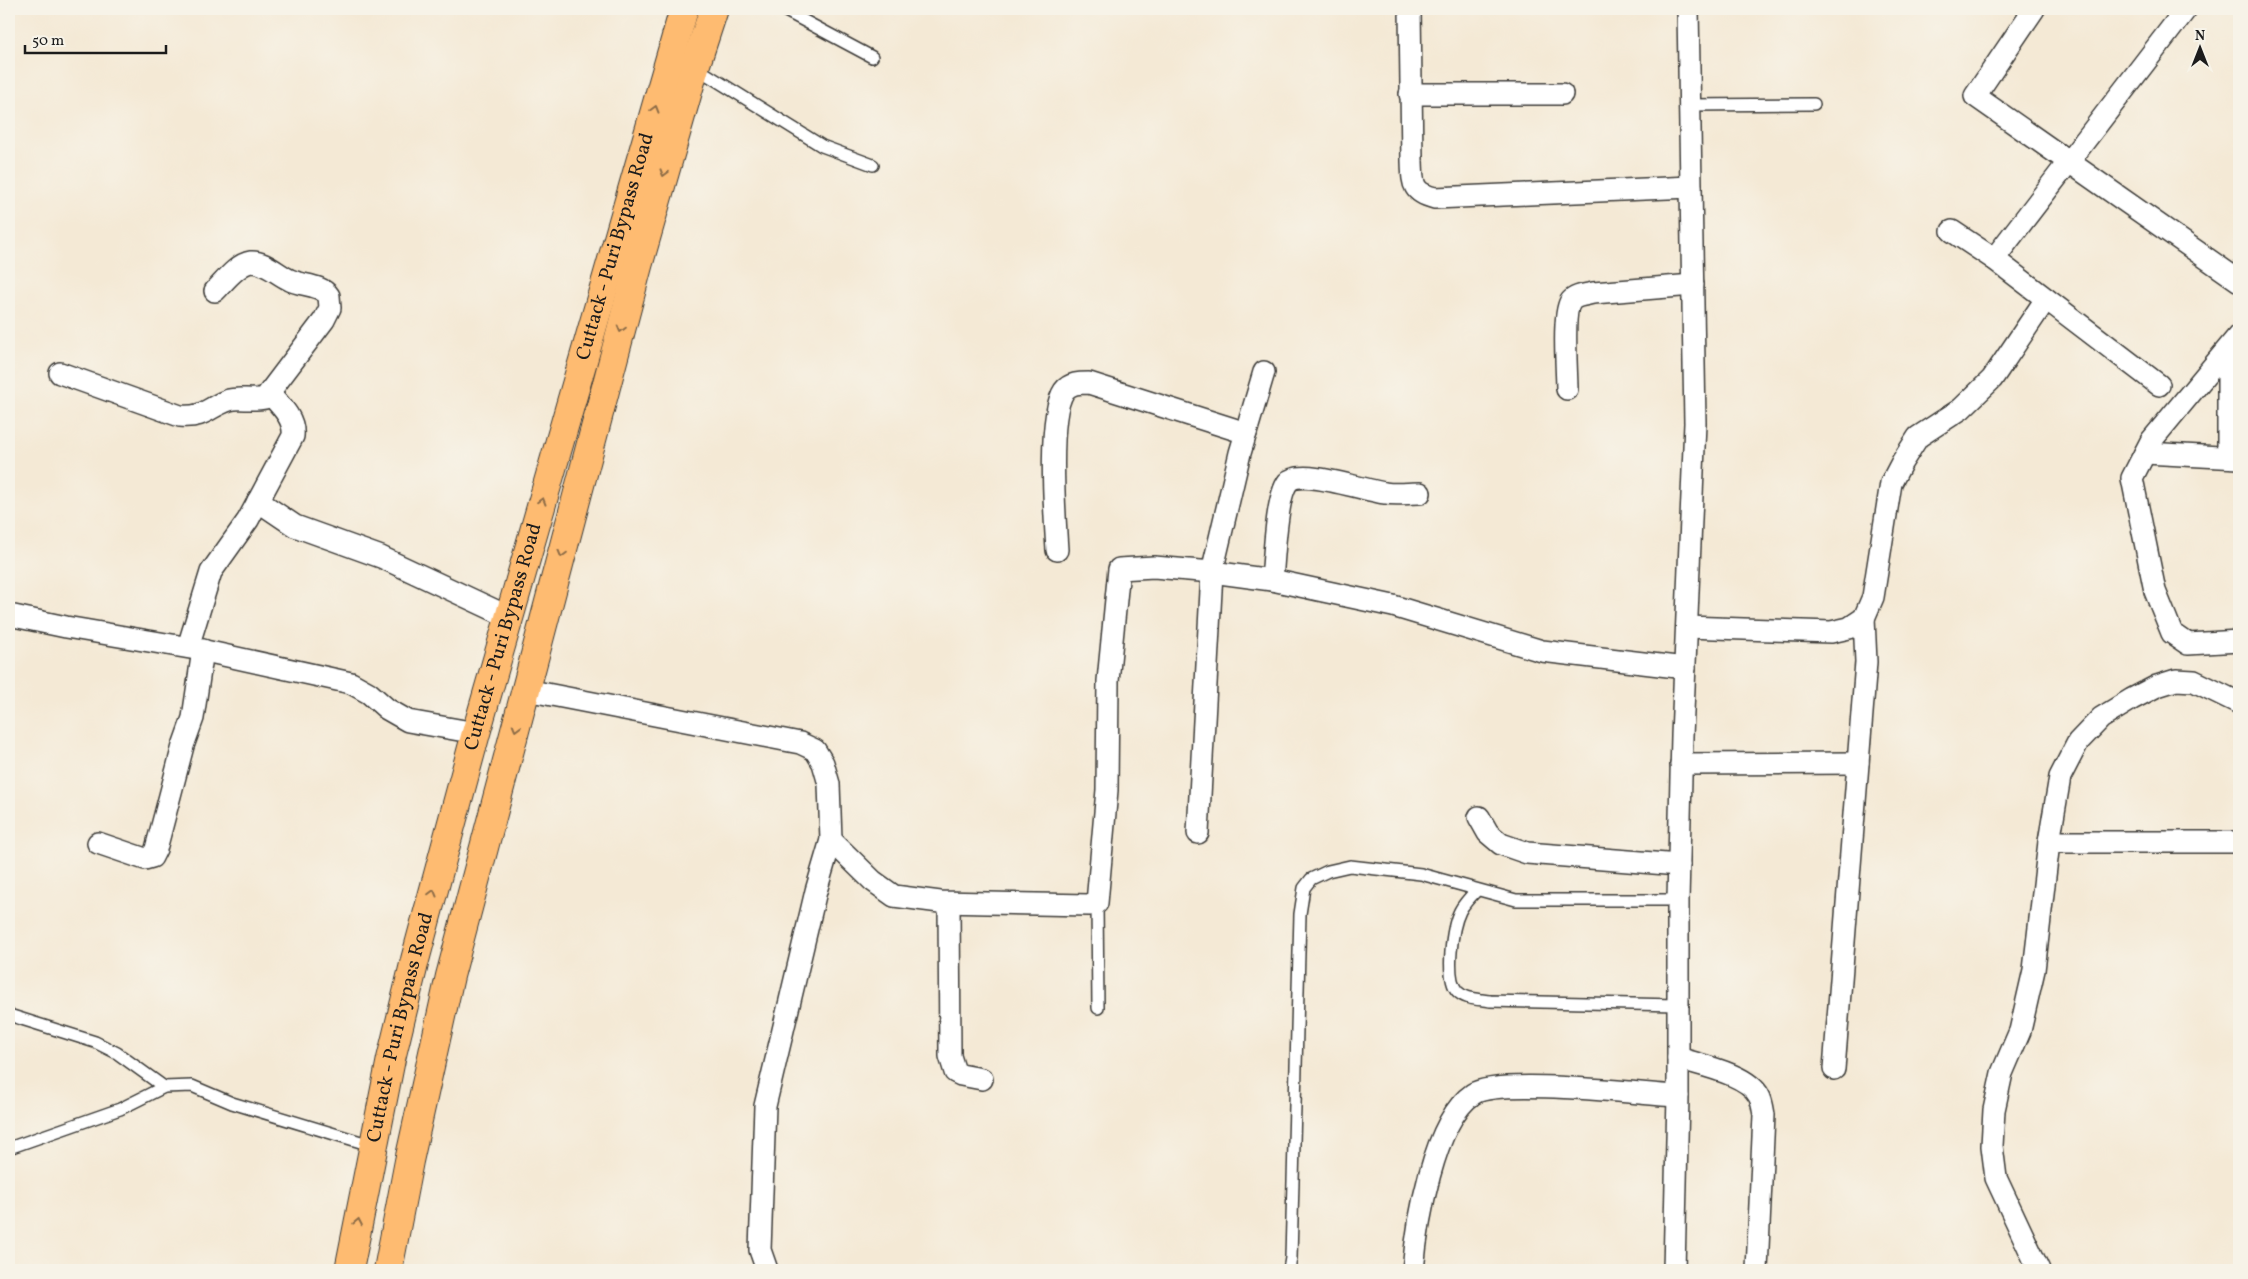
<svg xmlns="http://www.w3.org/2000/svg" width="2248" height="1279" font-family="Vollkorn,serif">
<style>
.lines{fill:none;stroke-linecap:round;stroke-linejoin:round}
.service-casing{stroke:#3c3b38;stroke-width:14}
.minor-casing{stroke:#3c3b38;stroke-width:24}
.trunk-casing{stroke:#3c3b38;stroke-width:30}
.service{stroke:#fff;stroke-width:11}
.minor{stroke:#fff;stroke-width:21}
.trunk{stroke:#febb71;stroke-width:28}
.oneway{stroke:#8d6c46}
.labels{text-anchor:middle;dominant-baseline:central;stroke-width:4;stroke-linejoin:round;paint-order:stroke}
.street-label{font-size:20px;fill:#1c1c1c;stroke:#f7f3e8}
</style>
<rect width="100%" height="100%" fill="#f7f3e8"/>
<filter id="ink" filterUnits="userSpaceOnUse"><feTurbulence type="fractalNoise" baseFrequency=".02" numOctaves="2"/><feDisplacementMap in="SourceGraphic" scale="10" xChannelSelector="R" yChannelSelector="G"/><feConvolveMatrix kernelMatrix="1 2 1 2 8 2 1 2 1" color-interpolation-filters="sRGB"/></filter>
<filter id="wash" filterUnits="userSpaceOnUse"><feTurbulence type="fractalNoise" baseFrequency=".0096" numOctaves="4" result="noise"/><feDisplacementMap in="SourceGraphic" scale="20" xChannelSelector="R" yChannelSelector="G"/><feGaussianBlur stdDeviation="1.12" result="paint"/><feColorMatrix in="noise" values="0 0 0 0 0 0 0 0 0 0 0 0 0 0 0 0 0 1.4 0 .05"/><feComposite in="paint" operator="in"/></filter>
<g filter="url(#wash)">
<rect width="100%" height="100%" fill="#f4e9d5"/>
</g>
<g filter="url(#ink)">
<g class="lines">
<defs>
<g id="service">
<path d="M782,9L872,57"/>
<path d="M695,67L822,146L873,165"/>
<path d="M1690,105L1814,104"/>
<path d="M1477,890C1471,896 1464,903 1460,911C1452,927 1445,977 1457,991C1465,1000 1480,999 1490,1001L1677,1005"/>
<path d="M1097,903L1098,1008"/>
<path d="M9,1015L95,1042L117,1053L164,1087"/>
<path d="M9,1148L120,1109L164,1087L192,1086L232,1103L374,1146"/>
<path d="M1289,1270L1291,1258L1300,914L1304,888L1311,879L1328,871L1350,866L1421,874L1516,900H1678"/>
</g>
<g id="minor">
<path d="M1410,9L1412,161C1413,183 1411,192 1435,198L1691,187"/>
<path d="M2034,9L1975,96L2239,281"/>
<path d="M1410,94H1562"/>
<path d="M1952,231L1994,259L2159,385"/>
<path d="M1994,259L2186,9"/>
<path d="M2239,335L2151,441L2132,478L2155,591L2172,633L2188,644L2239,641"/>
<path d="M2228,350V457"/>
<path d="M60,373L180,416C206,418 208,407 229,400C238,397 252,401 265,398L324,320L330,308L329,296C321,284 302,286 290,280C278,275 265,261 251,262C237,264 224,282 215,291"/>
<path d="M1567,389C1567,373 1562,312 1571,301C1576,295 1586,295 1593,293L1693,285"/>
<path d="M2145,453L2239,458"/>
<path d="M258,501L295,526L381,557L509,617"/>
<path d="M1057,550C1055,517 1047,416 1064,391C1070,383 1079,383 1089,383L1246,433"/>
<path d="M1272,580C1274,560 1276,497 1288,482C1300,468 1367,491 1385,493C1396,495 1408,493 1420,493"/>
<path d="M9,615L66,627L196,649L351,683L369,693L387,709L408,721L476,733"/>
<path d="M1687,627L1831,632L1849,628L1864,618L1873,597L1891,483L1902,462L1918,437L1961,409L1992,379L2046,299"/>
<path d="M188,647L211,572L248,520L293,436C295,419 281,406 270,394"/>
<path d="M526,690L800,743L815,750L823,763L829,784L831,840L816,891L765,1106L760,1250L767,1270"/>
<path d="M1681,764L1858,763"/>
<path d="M1479,817L1488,833L1501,844L1527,853L1679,865"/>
<path d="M1198,833L1212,572L1240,453L1264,372"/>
<path d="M831,840L873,881L894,896L940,902L1089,905L1097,903L1107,790L1108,681L1119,569L1154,567L1212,572L1272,580L1393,606L1542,651L1685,668"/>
<path d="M2049,842H2239"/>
<path d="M98,843L145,859L152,857L156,849L183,746L193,718L203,650"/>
<path d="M949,903L950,1056L955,1072L961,1075L982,1079"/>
<path d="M1678,1058C1700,1065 1748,1074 1759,1096C1762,1101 1763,1109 1764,1115L1757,1270"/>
<path d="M1834,1069L1866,662L1864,618"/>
<path d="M1413,1270C1417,1225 1433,1121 1473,1094C1498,1077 1641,1094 1678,1096"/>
<path d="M1674,1270L1678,1096V900L1682,736L1695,423L1688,9"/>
<path d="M2039,1270L1996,1178L1992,1146L1994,1110L2002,1073L2020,1031L2034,970L2049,842L2060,777L2078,742L2101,718L2132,699L2157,686L2176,680L2194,681L2239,703"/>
</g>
<g id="trunk">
<path id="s1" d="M349,1270L391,1059L415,960L476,733L684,9"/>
<path d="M388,1270L409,1161L450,976L638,266L695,67L714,9"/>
</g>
</defs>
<use href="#service" class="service-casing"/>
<use href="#minor" class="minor-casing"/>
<use href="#trunk" class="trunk-casing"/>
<use href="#service" class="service"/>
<use href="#minor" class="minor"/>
<use href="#trunk" class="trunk"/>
</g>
<defs><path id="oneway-chevron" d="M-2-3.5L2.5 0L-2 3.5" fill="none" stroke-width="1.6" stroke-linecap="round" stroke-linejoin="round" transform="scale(1.25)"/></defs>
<g class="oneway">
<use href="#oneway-chevron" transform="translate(655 109) rotate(-74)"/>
<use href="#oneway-chevron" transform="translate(664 173) rotate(106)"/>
<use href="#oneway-chevron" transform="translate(621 329) rotate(105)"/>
<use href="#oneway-chevron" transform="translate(542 501) rotate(-74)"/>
<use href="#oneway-chevron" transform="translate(562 554) rotate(105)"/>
<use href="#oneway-chevron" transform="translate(516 728) rotate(105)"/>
<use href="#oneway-chevron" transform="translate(433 893) rotate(-75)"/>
<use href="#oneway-chevron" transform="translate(358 1222) rotate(-79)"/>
</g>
</g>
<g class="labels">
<g class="street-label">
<text stroke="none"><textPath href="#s1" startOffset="1058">Cuttack - Puri Bypass Road</textPath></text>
<text stroke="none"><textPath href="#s1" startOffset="652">Cuttack - Puri Bypass Road</textPath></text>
<text stroke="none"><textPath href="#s1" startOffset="248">Cuttack - Puri Bypass Road</textPath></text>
</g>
</g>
<rect width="2248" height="1279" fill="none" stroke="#f7f3e8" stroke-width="30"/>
<g transform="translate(2200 48)" stroke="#f7f3e8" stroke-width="4" paint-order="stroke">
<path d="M0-4L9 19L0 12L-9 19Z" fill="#1c1c1c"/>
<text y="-8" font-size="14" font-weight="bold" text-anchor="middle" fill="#1c1c1c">N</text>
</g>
<path d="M25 45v8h141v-8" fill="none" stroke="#1c1c1c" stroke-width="2.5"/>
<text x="32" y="45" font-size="15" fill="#1c1c1c" stroke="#f7f3e8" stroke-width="4" paint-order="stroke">50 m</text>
</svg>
